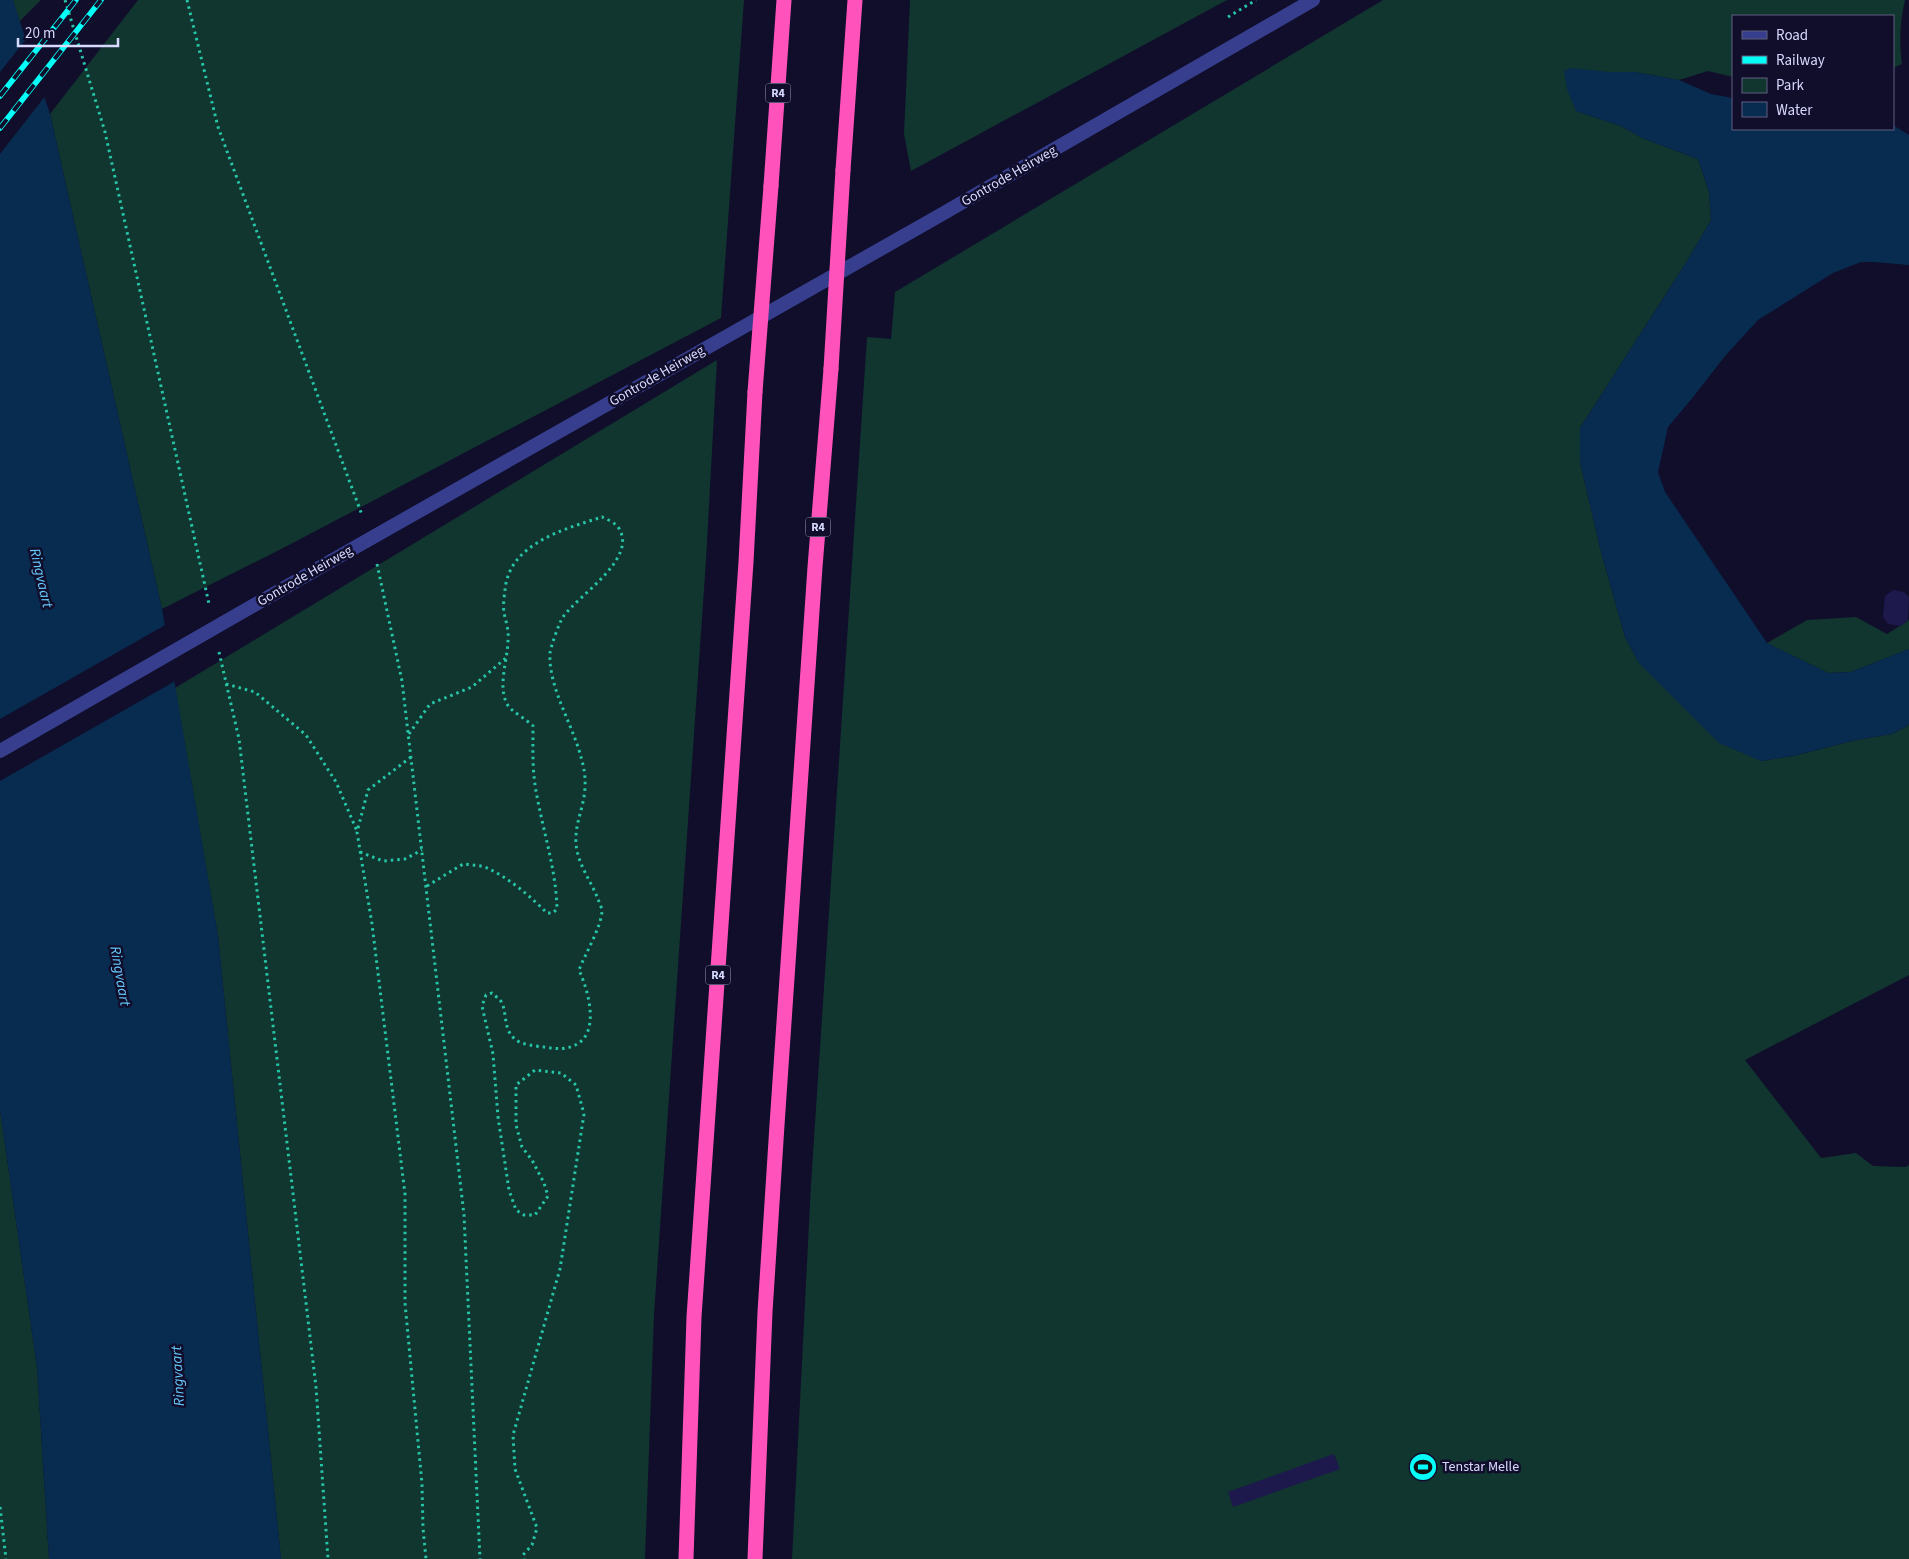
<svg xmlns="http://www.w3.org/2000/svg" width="1909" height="1559" font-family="'Source Sans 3',sans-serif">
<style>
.green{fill:#11352f}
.water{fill:#082b50}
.pier{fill:#100e2b}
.building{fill:#1d194d}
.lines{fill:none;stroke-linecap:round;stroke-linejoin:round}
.path{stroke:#26c5a7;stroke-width:3;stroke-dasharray:2.5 4;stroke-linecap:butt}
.tertiary{stroke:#363e8d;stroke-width:14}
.motorway{stroke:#ff53bb;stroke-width:15}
.rail-casing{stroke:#04fff8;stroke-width:5.5}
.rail{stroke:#100e2b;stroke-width:4;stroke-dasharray:11;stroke-linecap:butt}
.tertiary-bridge{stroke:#363e8d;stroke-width:14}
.motorway-bridge{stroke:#ff53bb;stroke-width:15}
.labels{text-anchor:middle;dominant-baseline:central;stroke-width:5;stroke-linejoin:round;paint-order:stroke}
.shield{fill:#100e2b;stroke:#9c9cbf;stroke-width:1}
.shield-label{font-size:12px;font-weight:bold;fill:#d8d9ff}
.street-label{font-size:14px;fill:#d8d9ff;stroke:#100e2b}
.poi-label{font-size:14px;fill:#d8d9ff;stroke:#100e2b;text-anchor:start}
.water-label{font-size:15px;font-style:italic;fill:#6cf;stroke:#100e2b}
</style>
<rect width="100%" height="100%" fill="#100e2b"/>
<g class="green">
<path d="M13,0H41L19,22Z"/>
<path d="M138,0H744L721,318L287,546L162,609L50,114Z"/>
<path d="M910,0H1227L911,171L904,134Z"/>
<path d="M1383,0H1905C1900,21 1899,42 1902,64L1893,68V16H1733V77L1708,71L1679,80L1635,72H1610L1576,111L1621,126L1642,138L1698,159L1709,192L1711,220L1689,258L1580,428V462L1601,552L1625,637L1639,663L1761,761L1793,756L1856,740L1892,734L1909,725V975L1745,1060L1821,1158L1856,1153L1873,1166L1906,1167L1909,1165V1559H792L811,1184L867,337L891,339L895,292Z"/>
<path d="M717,360L706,560L654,1315L645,1559H281L218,936L175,688Z"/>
<path d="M1856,617L1887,634L1909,620V649L1851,672L1828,673L1767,643L1807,620Z"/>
<path d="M0,1110L37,1367L49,1559H0Z"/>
</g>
<g class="water">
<path d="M0,0H13L50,114L162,609L218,936L281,1559H49L37,1367L0,1110Z"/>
<path d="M1571,68L1609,72H1635L1679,80L1711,94L1733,98V129H1893V125L1909,135V265L1874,262H1861L1833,273L1758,320L1725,356L1694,396L1668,427L1658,472L1665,492L1767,643L1828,673L1851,672L1909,649V725L1892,734L1856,740L1793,756L1761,761L1719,743L1639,663L1625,637L1601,552L1580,462V428L1689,258L1711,220L1709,192L1698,159L1642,138L1621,126L1576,111L1567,89L1564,71Z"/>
</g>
<g class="pier">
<path d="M27,38L46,95L0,154V72Z"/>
<path d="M167,624L177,680L0,781V719Z"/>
</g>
<g class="building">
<path d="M1893,590L1904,592L1909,597L1908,620L1901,626L1888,624L1883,617L1885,596Z"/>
<path d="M1334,1454L1340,1469L1233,1507L1228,1492Z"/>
</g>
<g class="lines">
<g class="path">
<path d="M65,0L105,132L209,604"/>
<path d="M187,0L218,127L362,515"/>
<path d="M1228,17L1256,0"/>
<path d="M377,564L402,681L464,1215L480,1559"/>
<path d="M219,652L239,739L316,1387L328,1559"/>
<path d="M226,684L255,692L306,735L336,782L357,831"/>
<path d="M409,734L430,704L472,687L507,657"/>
<path d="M411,757L368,790L357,832L372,924L405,1194V1303L422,1484L423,1528L426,1559"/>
<path d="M360,852L383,861L405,859L422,850"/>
<path d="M427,886L463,864C471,865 480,865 487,868C509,878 530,896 547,913H553L557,909C556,869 543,831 536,791C532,769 533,748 533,726C527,720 512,711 509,707C496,689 508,660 508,640C509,630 506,622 504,613C503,606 504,597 505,590C509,543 565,529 602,517C607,519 615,523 618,527C640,558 577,596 563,617C559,623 551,646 550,653C548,688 574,726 582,761C586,775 586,788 583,802C580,816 575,828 576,843C577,863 591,881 598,899C599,902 601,906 602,910C602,926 585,954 579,970C595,1006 602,1058 544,1047C536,1046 521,1045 515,1039C502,1029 508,1010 500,1000C498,998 494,995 492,993L486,995L482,1006L493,1054L498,1117L509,1190L516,1210L524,1215H535L548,1196L544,1183L532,1160L522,1147L516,1125V1085L535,1070L561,1073L576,1085L584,1114L560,1269L513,1435L515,1469L537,1528L532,1545L523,1555L524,1559"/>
<path d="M0,1507L6,1559"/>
</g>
<path class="tertiary" d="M331,561L937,217L1313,0"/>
<g class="motorway">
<path d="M843,170L855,0"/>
<path d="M771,186L784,0"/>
<path d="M686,1559L694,1317L746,562L755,392"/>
<path d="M755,1559L765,1312L777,1125L815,567L831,369"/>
</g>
<defs>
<g id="rail">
<path d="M0,96L76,0"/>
<path d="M0,128L101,0"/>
</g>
</defs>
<use href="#rail" class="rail-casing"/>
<use href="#rail" class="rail"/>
<path class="tertiary-bridge" d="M0,751L331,561"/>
<g class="motorway-bridge">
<path d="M831,369L843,170"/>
<path d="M755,392L771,186"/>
</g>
</g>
<defs>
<symbol id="stadium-disc" viewBox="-11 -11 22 22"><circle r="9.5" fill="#04fff8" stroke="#100e2b"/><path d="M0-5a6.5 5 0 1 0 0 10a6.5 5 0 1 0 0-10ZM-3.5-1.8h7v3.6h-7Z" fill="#111"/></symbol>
</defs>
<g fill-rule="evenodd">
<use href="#stadium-disc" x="1407" y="1451" width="32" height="32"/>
</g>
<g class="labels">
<g class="shield">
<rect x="765.5" y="83.5" width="25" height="19" rx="4"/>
<rect x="805.5" y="517.5" width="25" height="19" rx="4"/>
<rect x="705.5" y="965.5" width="25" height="19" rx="4"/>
</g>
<g class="shield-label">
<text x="778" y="93">R4</text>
<text x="818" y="527">R4</text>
<text x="718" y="975">R4</text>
</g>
<g class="street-label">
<text transform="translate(1009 176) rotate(-30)">Gontrode Heirweg</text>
<text transform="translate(657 376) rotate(-30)">Gontrode Heirweg</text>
<text transform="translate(305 576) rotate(-30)">Gontrode Heirweg</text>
</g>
<g class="poi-label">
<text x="1442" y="1467">Tenstar Melle</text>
</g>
<g class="water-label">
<text transform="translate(41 578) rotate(77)">Ringvaart</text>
<text transform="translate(120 976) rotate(80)">Ringvaart</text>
<text transform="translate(178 1376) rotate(-93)">Ringvaart</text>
</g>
</g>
<rect x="1732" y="15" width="162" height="115" fill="#100e2b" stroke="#605f80"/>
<rect x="1742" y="31" width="25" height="8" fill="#363e8d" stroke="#605f80"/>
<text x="1776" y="40" font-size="15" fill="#d8d9ff">Road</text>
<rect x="1742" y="56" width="25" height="8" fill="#04fff8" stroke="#605f80"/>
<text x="1776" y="65" font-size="15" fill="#d8d9ff">Railway</text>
<rect x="1742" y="78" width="25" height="15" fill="#11352f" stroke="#605f80"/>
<text x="1776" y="90" font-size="15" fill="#d8d9ff">Park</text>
<rect x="1742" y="102" width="25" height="15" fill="#082b50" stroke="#605f80"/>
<text x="1776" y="115" font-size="15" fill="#d8d9ff">Water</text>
<path d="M18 38v8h100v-8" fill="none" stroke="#d8d9ff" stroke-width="2.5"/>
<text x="25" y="38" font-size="15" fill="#d8d9ff" stroke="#100e2b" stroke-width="4" paint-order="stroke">20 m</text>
</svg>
